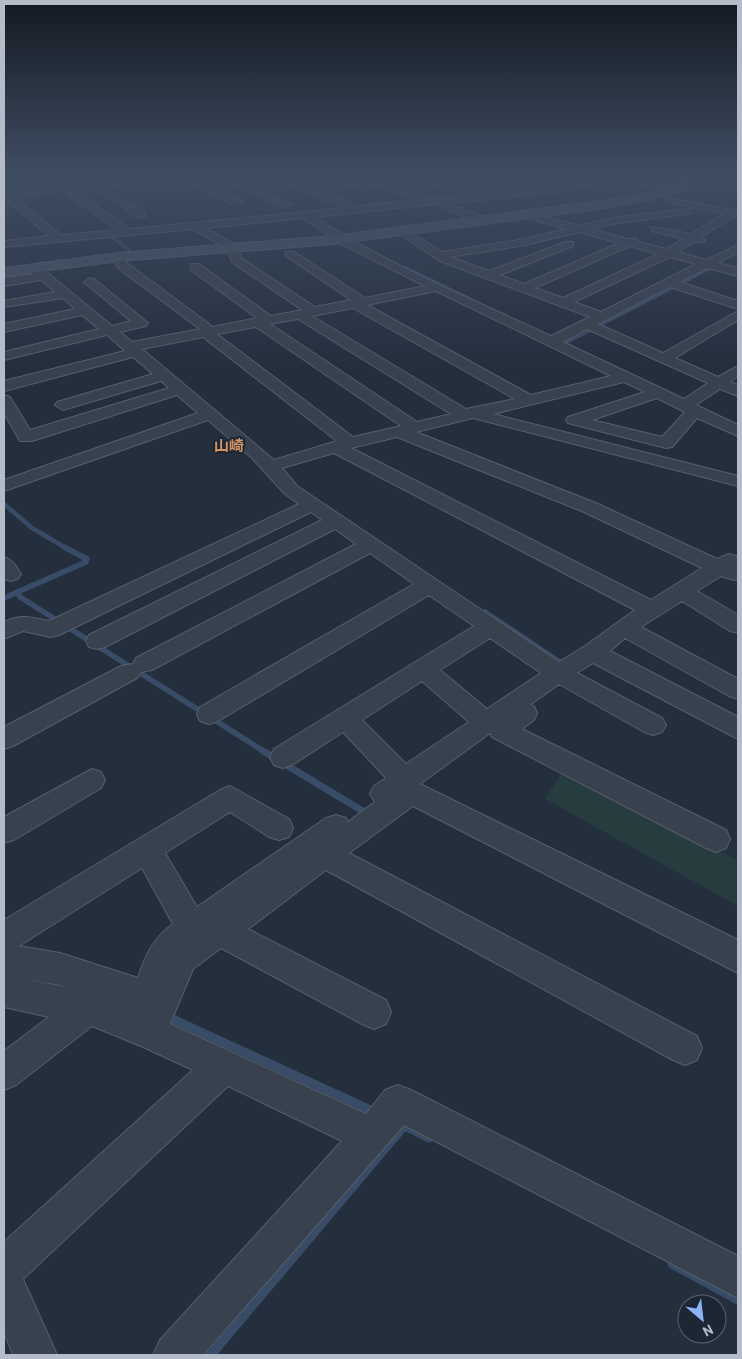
<svg xmlns="http://www.w3.org/2000/svg" width="742" height="1359" font-family="Barlow,'Noto Sans JP',sans-serif">
<style>
.green{fill:#263c3f}
.lines{fill:none;stroke-linecap:round;stroke-linejoin:round}
.stream-far5{stroke:#394c67;stroke-width:2.5}
.stream-far4{stroke:#394c67;stroke-width:3}
.stream-far3{stroke:#394c67;stroke-width:4.5}
.stream-far2{stroke:#394c67;stroke-width:5.5}
.stream-far1{stroke:#394c67;stroke-width:7}
.stream{stroke:#394c67;stroke-width:9}
.minor-casing{stroke:#565f6c;stroke-width:2}
.secondary-casing{stroke:#565f6c;stroke-width:2}
.minor{fill:#38414e;fill-rule:evenodd}
.secondary{fill:#465061;fill-rule:evenodd}
.labels{text-anchor:middle;dominant-baseline:central;stroke-width:4;stroke-linejoin:round;paint-order:stroke}
.far-quarter-label{font-size:15px;font-weight:bold;fill:#d59563;stroke:#1d2633}
</style>
<rect width="100%" height="100%" fill="#242f3e"/>
<path class="green" d="M564,769L738,860V906L545,799Z"/>
<g class="lines">
<g class="stream-far5">
<path d="M671,195L689,186L692,174"/>
<path d="M667,196L719,208"/>
<path d="M616,205L656,199"/>
<path d="M109,235L133,253"/>
<path d="M377,254L407,269"/>
<path d="M710,269L717,265"/>
</g>
<g class="stream-far4">
<path d="M405,267L493,310"/>
<path d="M564,344L713,267"/>
</g>
<path class="stream-far3" d="M4,504L32,528L66,548"/>
<g class="stream-far2">
<path d="M17,592L20,597L265,752"/>
<path d="M4,598L86,562L87,559L64,547"/>
<path d="M485,612L564,665"/>
</g>
<g class="stream-far1">
<path d="M263,751L366,813"/>
<path d="M165,1015L169,1017"/>
</g>
<g class="stream">
<path d="M166,1016L375,1112"/>
<path d="M397,1122L429,1138"/>
<path d="M672,1264L738,1300"/>
<path d="M211,1355L404,1126"/>
</g>
<defs>
<g id="minor">
<path d="M48,174H59L81,188L91,186L88,183L93,180L100,184L143,174H160L107,188L145,213V217H137L97,190L80,194L130,229L345,208L265,174H278L358,206L418,200L368,183L330,191L325,188L334,184L311,174H324L346,182L369,177L431,199L467,195L420,180V176H426L478,194L521,190L475,174H490L529,186L530,189L593,179L604,174H618L679,188L681,190L676,193L611,178L599,183L556,192L449,203L486,219V223L482,224L435,204L315,217C389,266 472,299 551,336L590,317L440,261L398,233V229H406L442,252L525,239L566,229L523,217V213L527,212L579,226L617,217L690,209V213L686,214L617,223L592,229L628,239H637L638,242L667,249L683,239L652,231V227L691,234L723,214L667,202V198L738,211V217L734,216L701,237L706,240L704,242H694L678,252L706,260L738,245V252L718,263L738,268V276L708,268L680,282L738,301V309L670,287L598,324L663,353L738,311V320L675,358L718,377L738,366V376L730,382L738,385V396L720,389L696,405L738,425V436L697,418L672,447L666,448L568,423L566,420L568,417L645,392L624,382L493,414L738,476V486L473,418L416,432L598,504L717,559L729,554L736,556L738,560V579L734,580L721,576L697,591L738,615V633L730,631L682,601L641,627L738,679V699L729,696L625,638L610,651L738,717V739L593,663L577,673L662,718L666,725L662,732L653,735L644,732L559,684L530,705L534,706L537,713L534,720L522,729L726,830L730,839L726,848L716,852L706,848L492,737L490,733L420,784L738,940V973L413,806L349,853L697,1036L702,1048L697,1060L685,1065L673,1060L326,870L248,929L386,1000L391,1012L386,1024L374,1029L362,1024L221,948L193,969L170,1024L366,1114L385,1090L398,1085L411,1090L738,1256V1298L404,1125L203,1355H153L160,1340L342,1141L228,1086L23,1279L57,1355H13L4,1332V1242L193,1070L141,1046L92,1026L16,1085L4,1090V1051L49,1017L4,1007V920L220,790L230,786L289,819L293,828L289,837L279,840L269,837L230,812L165,853L197,907L326,818L336,815L346,818L348,822L375,802L370,794L374,786L386,778L343,732L292,765L283,768L274,765L270,757L274,749L474,626L429,595L218,721L209,724L200,721L197,714L200,707L414,584L370,553L152,670L141,672L137,678L13,746L4,749V727L121,666L133,664L136,658L356,544L335,529L105,647L97,649L89,647L86,641L89,635L322,520L311,512L59,635L51,637L23,631L4,639V622C20,614 31,617 49,621L299,504L285,494L252,458L208,420L4,491V480L198,413L177,395L32,441H20L4,413V395L10,397L30,430L169,388L161,381L63,410L55,405L57,402L153,374L133,357L4,391V381L125,351L107,335L4,360V352L99,329L82,315L4,332V324L75,309L63,298L4,307V301L55,292L41,280L4,286V278L34,274L28,268L30,265H38L112,326L131,321L84,282L90,278L94,279L148,323L146,326L120,332L132,342L200,329L118,268L113,257L119,254L123,255L127,263L213,327L257,318L191,270V264H199L271,316L302,310L232,262L228,250L193,229L4,247V241L49,236L4,198V192L63,185ZM71,190L67,193L69,195L118,230L61,235L14,197ZM303,218L340,243L425,286L365,298L294,252H286V256L351,300L315,307L241,258L237,246L206,228ZM579,232L619,243L524,284L500,275L573,246V242H565L489,271L450,257L525,245ZM630,246L658,254L563,298L535,288ZM670,257L696,264L601,312L574,302ZM436,291L611,376L531,395L367,305ZM353,308L515,399L466,409L312,316ZM298,319L451,414L417,422L270,324ZM256,327L401,426L353,437L217,334ZM587,329L708,383L684,399L563,342ZM203,337L337,441L274,460L142,349ZM657,398L685,412L662,437L592,420ZM397,437L584,512L702,568L651,600L351,448ZM334,453L635,610L585,646L559,662L297,486L282,468ZM490,638L541,673L487,709L440,670ZM422,681L469,722L406,764L362,720ZM142,868L173,924C153,938 145,956 138,978L60,953L19,946ZM19,978L60,985L66,987Z"/>
<path d="M174,174H186L242,202L233,204Z"/>
<path d="M214,174H227L293,205L284,207Z"/>
<path d="M4,557C13,560 16,566 21,574L18,579L11,581L4,579Z"/>
<path d="M92,769L101,772L105,780L101,788L14,840L4,843V817Z"/>
</g>
<path id="secondary" d="M681,174H691C692,185 685,189 676,194L593,210L332,244L119,261L4,276V268L119,253L332,236L593,202L669,189L679,183Z"/>
</defs>
<use href="#minor" class="minor-casing"/>
<use href="#secondary" class="secondary-casing"/>
<use href="#minor" class="minor"/>
<use href="#secondary" class="secondary"/>
</g>
<linearGradient id="sky" x2="0" y2="1"><stop stop-color="#141a22"/><stop offset="0.48" stop-color="#3f4d63"/><stop offset="1" stop-color="#3f4d63" stop-opacity="0"/></linearGradient>
<rect width="742" height="364" fill="url(#sky)"/>
<g class="labels">
<g class="far-quarter-label">
<text x="229" y="445">山崎</text>
</g>
</g>
<rect width="742" height="1359" fill="none" stroke="#b4bcc9" stroke-width="10"/>
<g transform="translate(702 1319) rotate(152)"><circle r="24" fill="#1d2633" stroke="#59626f"/>
<path d="M0-4L9 19L0 12L-9 19Z" fill="#8ab4f8"/>
<text y="-8" font-size="14" font-weight="bold" text-anchor="middle" fill="#b4bcc9">N</text>
</g>
</svg>
